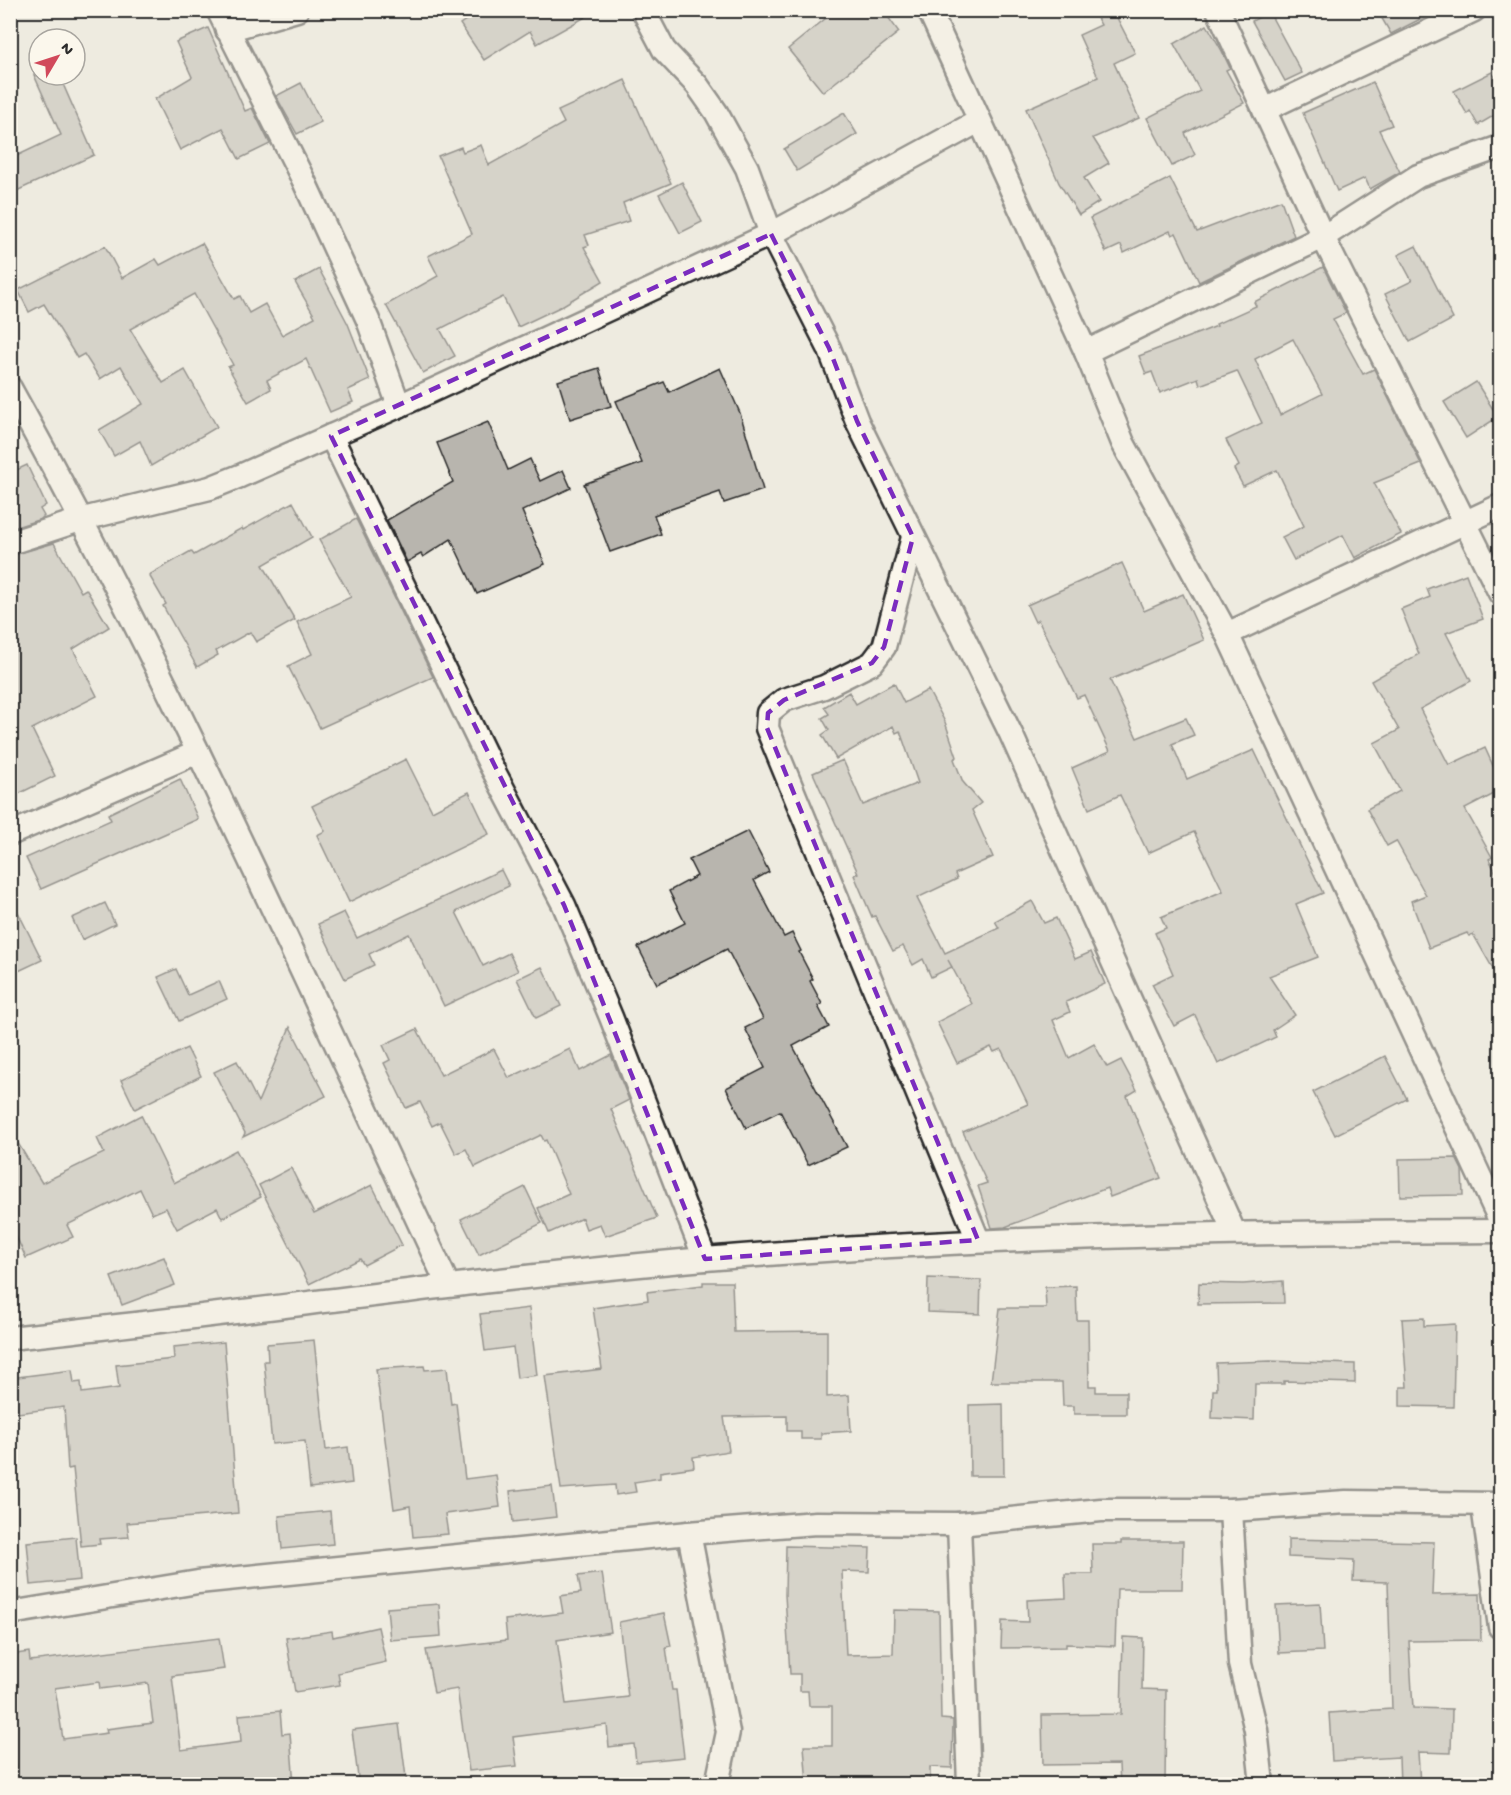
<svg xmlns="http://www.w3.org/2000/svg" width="1511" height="1795" font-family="'Gochi Hand',sans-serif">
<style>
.building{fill:#b8b5ae;stroke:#2b2b2b;stroke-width:1.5;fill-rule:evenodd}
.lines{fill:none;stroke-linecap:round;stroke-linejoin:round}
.minor-casing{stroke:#2b2b2b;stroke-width:27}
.minor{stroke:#fbf7ec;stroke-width:22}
.marked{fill:none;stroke:#7b2cbf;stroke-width:4.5;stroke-dasharray:12 8;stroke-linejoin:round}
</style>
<rect width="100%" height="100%" fill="#eeebe0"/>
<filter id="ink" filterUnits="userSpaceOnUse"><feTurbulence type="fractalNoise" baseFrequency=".0167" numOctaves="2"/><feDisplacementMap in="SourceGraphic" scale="12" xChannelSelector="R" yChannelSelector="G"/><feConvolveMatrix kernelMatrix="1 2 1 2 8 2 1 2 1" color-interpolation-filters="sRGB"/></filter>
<g filter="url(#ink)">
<g class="building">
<path d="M481,10H598L537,44L530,31L484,60L460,24Z"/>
<path d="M836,10H883L899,32L823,92L788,49Z"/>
<path d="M1113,10L1135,53L1114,63L1139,118L1093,138L1109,163L1084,178L1099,202L1079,215L1059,183L1026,109L1098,77L1079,35L1101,25L1097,18Z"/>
<path d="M1377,10H1438L1391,34Z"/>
<path d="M1269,12L1302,73L1285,81L1252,21Z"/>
<path d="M1207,25L1222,51L1230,68L1226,70L1244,103L1185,133L1195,155L1172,166L1147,118L1200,91L1174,44Z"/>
<path d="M208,28L245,111L252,108L270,144L239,159L223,128L180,150L155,99L192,77L176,42Z"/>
<path d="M1492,72L1500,86V112L1478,125L1470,111L1467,114L1454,91Z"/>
<path d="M34,75H59L94,155L10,194V159L61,135Z"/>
<path d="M625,80L671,183L623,203L629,221L585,235L589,245L584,247L603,281L560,307L518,327L503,297L440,329L455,356L423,373L386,305L438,276L428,256L472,234L438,156L461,147L463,152L481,145L489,165L564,123L558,111Z"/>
<path d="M1373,82L1392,125L1379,130L1400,172L1370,189L1365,178L1337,191L1303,113Z"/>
<path d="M301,83L321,122L297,134L276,96Z"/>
<path d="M844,113L857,134L797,171L784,149Z"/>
<path d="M1170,178L1197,232L1281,200L1294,236L1199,282L1176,233L1172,235L1170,231L1124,253L1121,245L1106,252L1090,218Z"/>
<path d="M682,182L702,222L680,233L659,194Z"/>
<path d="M202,243L234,299L240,296L249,313L265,304L282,335L315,317L295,282L319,269L348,324L370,380L348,390L353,402L330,412L306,359L267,380L271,389L248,402L228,367L233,365L194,294L130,329L163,383L185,370L217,427L151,466L140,441L114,456L99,430L143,404L121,366L100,379L84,354L77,358L44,304L29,312L18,290L105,246L122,278L156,259L160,265Z"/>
<path d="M1416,246L1453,319L1410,342L1385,294L1412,281L1398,255Z"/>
<path d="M1323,267L1346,313L1333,319L1363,374L1374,369L1421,464L1374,483L1401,534L1355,558L1343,535L1294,560L1282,537L1304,526L1277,470L1243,486L1234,469L1239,466L1226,440L1262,423L1237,371L1200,385L1198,378L1160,393L1152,372L1146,374L1139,356L1217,326L1216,324L1256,306L1254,302ZM1293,339L1322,394L1280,415L1255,359Z"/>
<path d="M599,368L611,406L570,419L558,381Z"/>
<path d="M720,368L740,413L763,490L724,503L720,492L654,515L661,534L610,552L584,484L642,463L616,401L664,382L669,392Z"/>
<path d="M1476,382L1498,417L1466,438L1444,402Z"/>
<path d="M488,422L508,470L530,459L540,481L563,470L571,488L522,511L545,564L477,594L451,539L423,557L421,554L407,562L387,520L453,482L437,443Z"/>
<path d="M27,465L46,505L40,509L44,516L41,519L10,529V473Z"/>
<path d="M293,502L312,537L263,565L295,620L256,642L250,632L216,651L218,655L197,667L163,606L166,604L149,575L191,551L194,555L242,528L243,530Z"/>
<path d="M356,519L433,677L320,728L288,666L312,654L297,622L351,597L319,540Z"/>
<path d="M54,543L81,592L86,589L109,627L73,649L97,696L32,729L55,776L10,798V556Z"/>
<path d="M1122,563L1144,611L1183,594L1204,640L1110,680L1137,738L1186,718L1194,735L1172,744L1187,779L1254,750L1323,893L1296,904L1318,957L1269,976L1295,1015L1273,1030L1276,1037L1218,1064L1195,1015L1174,1026L1152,984L1173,974L1155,933L1166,928L1161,917L1223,891L1194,832L1148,853L1120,795L1089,809L1072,768L1110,751L1084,695L1077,698L1038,620L1035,622L1027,605Z"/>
<path d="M1466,574L1483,619L1446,633L1471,681L1420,709L1449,765L1485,748L1500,781V791L1465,809L1492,857L1489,859L1500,881V981L1473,934L1469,936L1467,933L1429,948L1411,901L1426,895L1396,841L1387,846L1367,809L1400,791L1374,743L1399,730L1371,681L1419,654L1401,609L1430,597L1427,589Z"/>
<path d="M894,683L904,703L928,690L945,722L957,757L954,759L963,782L981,803L972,810L993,857L955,874L957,879L917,898L945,953L999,928L995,921L1032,901L1044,923L1056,918L1075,959L1091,952L1105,984L1066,1002L1070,1012L1053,1020L1069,1058L1094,1044L1107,1067L1121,1060L1137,1090L1127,1096L1161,1178L1110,1197L1107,1188L1005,1227L992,1228L978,1186L987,1183L963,1132L1028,1104L1001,1049L994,1052L991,1047L957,1063L937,1022L972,1004L948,960L952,967L931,977L923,959L913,965L903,946L893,951L875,916L872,917L854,875L858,873L813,773L843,760L863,805L918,783L900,731L896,733L893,726L836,759L822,735L829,730L822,718L829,714L824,707L849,692L856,704Z"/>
<path d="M406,759L432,811L469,792L489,834L349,902L317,835L325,831L312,806Z"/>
<path d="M180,779L198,819L41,889L26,858L111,820L108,814Z"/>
<path d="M748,831L769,872L754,880L784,937L792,933L801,951L799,952L813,979L810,981L822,1004L818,1006L829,1027L793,1046L847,1147L808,1165L780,1111L746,1128L726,1088L765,1068L745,1028L763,1019L727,949L657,984L638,947L685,923L669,891L697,876L689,860Z"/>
<path d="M501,870L509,886L456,912L483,966L509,953L518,971L444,1006L409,934L369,954L374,965L345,979L318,924L344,912L357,938Z"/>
<path d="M10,896L42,960L10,975Z"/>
<path d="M105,903L115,924L82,940L72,918Z"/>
<path d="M542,967L561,1006L536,1018L517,979Z"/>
<path d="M176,969L188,995L219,981L227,999L179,1021L158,977Z"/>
<path d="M290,1027L326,1096L243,1137L245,1133L214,1072L237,1061L258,1102Z"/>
<path d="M417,1029L441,1075L494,1049L509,1078L570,1049L580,1071L611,1055L629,1100L611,1109L657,1218L605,1236L600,1224L586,1229L582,1218L549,1233L538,1208L569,1194L546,1140L544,1141L541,1135L475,1167L466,1149L456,1154L440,1122L432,1126L420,1102L406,1108L384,1063L390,1060L383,1045Z"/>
<path d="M187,1048L201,1076L135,1109L121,1080Z"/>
<path d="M1385,1056L1407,1099L1335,1135L1313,1092Z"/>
<path d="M141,1115L174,1183L236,1150L261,1197L222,1218L217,1208L177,1229L166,1208L152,1214L140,1189L67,1225L73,1237L26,1258L10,1223V1130L42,1183L104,1153L97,1138Z"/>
<path d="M1456,1158L1462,1170L1463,1195L1400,1196L1399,1159Z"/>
<path d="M291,1168L314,1214L372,1185L402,1245L364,1265L360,1259L309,1284L259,1185Z"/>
<path d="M525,1187L542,1223L479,1255L461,1219Z"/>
<path d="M164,1257L175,1285L122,1305L111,1277Z"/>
<path d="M928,1278L981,1280L980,1314L927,1312Z"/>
<path d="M1283,1281L1284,1303L1198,1304L1199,1283L1243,1284Z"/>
<path d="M703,1282H732L734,1332L827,1331V1397L849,1395L851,1431L821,1433V1439H801V1431H787V1416L724,1417L729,1451L693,1457L694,1467L660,1472V1478L634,1482L636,1492L616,1495L615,1485L561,1489L545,1376L602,1369L593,1308L648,1300L647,1292L703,1285Z"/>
<path d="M1076,1286L1077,1320H1088L1089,1386H1096V1392H1126V1414H1074V1406H1063L1062,1382H991L1000,1308H1046L1045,1287Z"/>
<path d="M529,1308L537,1375L517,1378L513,1347L485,1351L480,1314Z"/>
<path d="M1424,1318V1326L1455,1324L1453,1407L1400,1406V1387H1407L1402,1319Z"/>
<path d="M314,1340L326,1450L348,1447L352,1483L310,1488L305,1441L272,1444L264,1361H268L267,1344Z"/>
<path d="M224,1342L238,1513L127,1523L129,1537L99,1539L100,1544L81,1546L73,1468L68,1469L64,1407L10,1414V1378L72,1370L74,1383L81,1382L82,1393L119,1388L116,1365L174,1359L173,1347Z"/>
<path d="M1270,1361L1355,1364V1383L1284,1381V1384H1255L1254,1420L1212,1418L1213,1390H1217L1216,1363Z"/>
<path d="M424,1366L425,1370L447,1368L451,1404L456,1403L465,1479L496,1475L500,1507L445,1514L448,1534L413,1537L410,1506L394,1509L376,1369Z"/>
<path d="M1003,1404L1004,1476H970L969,1405Z"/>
<path d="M552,1486L556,1517L513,1522L510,1491Z"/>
<path d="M330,1511L333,1544L282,1549L279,1516Z"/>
<path d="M76,1537L80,1580L31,1585L27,1542Z"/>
<path d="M1288,1539L1434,1542L1432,1595L1480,1594L1481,1640L1409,1641L1413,1708L1452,1709L1451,1753L1418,1752L1420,1785H1400L1399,1757L1332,1761L1329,1713L1392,1709L1388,1582L1353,1581L1354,1560L1288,1557Z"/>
<path d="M1121,1541H1183L1182,1589H1117L1115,1646L1066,1644V1647L1001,1648L1002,1621L1028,1622L1027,1600L1066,1598L1065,1574H1093L1092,1544H1121Z"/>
<path d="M786,1546L870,1548L869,1572L842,1571L846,1655L893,1654L894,1610L939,1611L941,1719L953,1720L952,1768L930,1767V1785H807L804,1746H832V1706H809L808,1691H800V1674H790L785,1595Z"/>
<path d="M602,1573L611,1632L557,1640L566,1704L628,1697L619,1622L664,1613L671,1646L666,1647L672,1690H676L684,1757L636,1762L634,1744L609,1747L607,1725L513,1737L517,1766L469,1771L457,1689L434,1693L426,1650L507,1640L505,1620L563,1613L560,1596L581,1593L578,1576Z"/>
<path d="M1320,1603L1323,1651L1279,1653L1276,1605Z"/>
<path d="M439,1604L441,1636L390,1640L387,1608Z"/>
<path d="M378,1627L386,1662L338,1673L340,1685L295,1692L286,1638L332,1631L333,1637Z"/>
<path d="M1123,1637L1143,1638L1142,1689L1166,1690L1165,1785H1120L1119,1764L1043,1765L1042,1715L1121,1714Z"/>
<path d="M219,1638L224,1669L172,1676L181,1750L241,1742L239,1715L280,1711L282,1734L290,1733L294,1785H131L130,1781L102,1785H10V1768L17,1767L10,1721V1655L29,1652L30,1661ZM99,1682L100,1689L148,1683L153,1723L106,1729L107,1733L63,1739L55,1688Z"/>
<path d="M399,1724L407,1785H359L352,1730Z"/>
</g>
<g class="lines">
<defs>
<g id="minor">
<path d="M218,10L303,179L368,320L399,406"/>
<path d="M643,10L664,50L697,85L716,112L747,168L771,234L829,348L857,421L1011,734L1234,1232"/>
<path d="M929,10L1086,352L1123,443L1227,634L1500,1220"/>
<path d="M1218,10L1323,237L1500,593"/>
<path d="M227,30L297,10"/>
<path d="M1264,110L1474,10"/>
<path d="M1086,352L1323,237L1418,176L1500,147"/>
<path d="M10,388C172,679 307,984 448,1285"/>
<path d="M331,436L490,764L564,905L611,1017L705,1259"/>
<path d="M913,537L884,647L872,663L824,687L784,700L768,713L767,728L978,1240"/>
<path d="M10,543L83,519L210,488L240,476L399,406L771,234L979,121"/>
<path d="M1227,634L1500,506"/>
<path d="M10,834L198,752"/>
<path d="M10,1338C242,1314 473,1279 705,1259C970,1237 1235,1232 1500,1231"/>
<path d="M1483,1506L1500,1627"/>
<path d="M1231,1510L1240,1664L1256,1730L1262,1784"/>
<path d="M959,1524L969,1784"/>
<path d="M689,1533L728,1732L717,1784"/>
<path d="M10,1613L198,1582L689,1533L816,1523L959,1524L1101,1510H1231L1346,1502L1500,1504"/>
</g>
</defs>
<use href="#minor" class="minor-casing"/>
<use href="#minor" class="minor"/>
</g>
</g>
<path d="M0 0H1511V1795H0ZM771,234L829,348L857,421L913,537L884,647L872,663L784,700L768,713L767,728L978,1240L705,1259L564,905L331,436Z" fill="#eeebe0" fill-opacity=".55" fill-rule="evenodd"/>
<path class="marked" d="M771,234L829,348L857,421L913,537L884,647L872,663L784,700L768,713L767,728L978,1240L705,1259L564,905L331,436Z"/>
<rect width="1511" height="1795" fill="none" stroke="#fbf7ec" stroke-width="36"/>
<rect x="18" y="18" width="1475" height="1759" fill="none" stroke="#2b2b2b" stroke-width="2" filter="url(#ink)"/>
<g transform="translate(57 57) rotate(51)"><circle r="28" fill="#fbf7ec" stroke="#a8a59f" stroke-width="1.5"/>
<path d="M0-4.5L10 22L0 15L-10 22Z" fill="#d1495b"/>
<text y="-9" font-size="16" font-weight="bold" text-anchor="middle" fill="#2b2b2b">N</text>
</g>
</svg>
